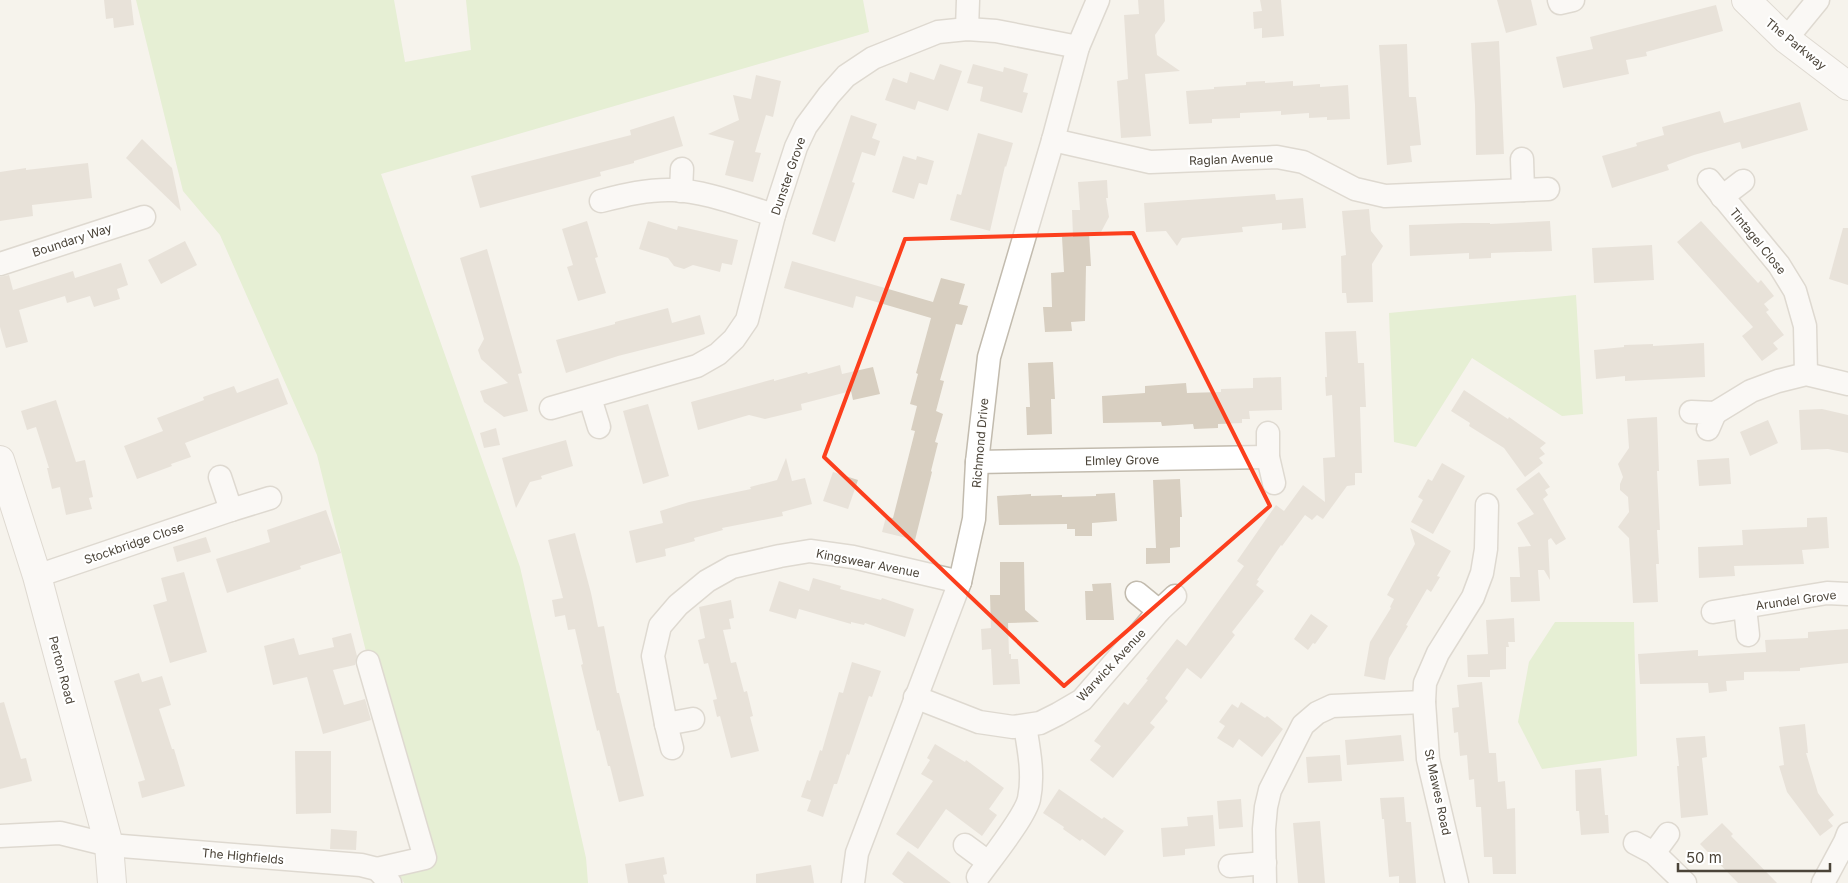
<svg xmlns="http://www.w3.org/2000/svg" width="1848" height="883" font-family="Inter,sans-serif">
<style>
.green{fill:#d2eab5}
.building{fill:#d8cfc1}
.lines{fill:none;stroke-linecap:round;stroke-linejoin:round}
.minor-casing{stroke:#c2bbae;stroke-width:25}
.tertiary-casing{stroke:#c2bbae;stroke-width:30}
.minor{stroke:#fff;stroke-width:22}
.tertiary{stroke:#fff;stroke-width:28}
.marked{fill:none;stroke:#fc3f1d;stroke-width:4;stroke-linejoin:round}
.labels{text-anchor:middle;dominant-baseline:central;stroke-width:4.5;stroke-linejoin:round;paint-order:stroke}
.street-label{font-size:12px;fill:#4b4439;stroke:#fff}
</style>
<rect width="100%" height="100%" fill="#f6f3ec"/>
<g class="green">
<path d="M136,0H394L405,62L471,50L466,0H863L869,32L381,174L520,567L586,858L588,883H404L392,861L416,852L317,455L220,235L183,191Z"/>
<path d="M1576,295L1583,414L1562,416L1472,358L1416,447L1394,442L1389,313Z"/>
<path d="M1555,622H1634L1637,756L1542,769L1518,722L1529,662Z"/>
</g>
<g class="building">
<path d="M104,0H131L134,25L114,28L113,18L106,19Z"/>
<path d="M1138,0H1164L1165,21L1155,35L1157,55L1180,71L1145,74L1151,136L1121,138L1117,81L1128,79L1124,15L1139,14Z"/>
<path d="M1260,0H1281L1284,36L1262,38V28L1254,29L1253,12L1262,11Z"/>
<path d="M1497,0H1531L1537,25L1506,33Z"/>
<path d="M1716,5L1723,31L1646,52L1647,56L1626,60L1629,74L1563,88L1556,57L1593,49L1590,37Z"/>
<path d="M1499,41L1504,154L1476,155L1475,105L1471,43Z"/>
<path d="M1407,44L1409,97H1416L1421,145L1410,146L1412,162L1387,165L1379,45Z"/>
<path d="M940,64L962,71L948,111L918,101L915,110L885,100L893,78L907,83L910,72L934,80Z"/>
<path d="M973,64L1003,72L1004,67L1028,74L1023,92L1028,93L1022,113L980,101L983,87L967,83Z"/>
<path d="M756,75L781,81L773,117L766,115L755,152L761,153L753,182L725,175L734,141L708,134L739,120L733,95L751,99Z"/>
<path d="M1265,81V83L1293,81V86L1320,84V87L1348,85L1350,119L1327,120V117L1309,118V113L1281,115V111L1240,113V118L1212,119V123L1189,124L1186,91L1214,89V87L1246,85V82Z"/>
<path d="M1800,102L1808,130L1742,149L1740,142L1694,155L1667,165L1669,170L1612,188L1602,156L1637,146L1636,143L1664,135L1662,127L1720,111L1724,123Z"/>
<path d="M851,115L877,124L872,138L880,141L875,156L862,152L852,182L855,183L835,242L812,234Z"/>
<path d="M674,116L683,146L634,161V163L600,172L601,176L480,208L471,176L631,135L630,130Z"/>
<path d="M978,133L1013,143L1006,167L1005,166L990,231L950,220L957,194L961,195Z"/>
<path d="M142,139L172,168L181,211L126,158Z"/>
<path d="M903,156L916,160L917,156L934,161L927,185L919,183L914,199L892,192Z"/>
<path d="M88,163L92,198L32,205L33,216L0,221V172L26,168V170Z"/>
<path d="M1107,180L1108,198H1106L1109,217L1101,232L1089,233L1091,266H1086L1085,321L1071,322L1072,331L1045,332L1043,307H1052L1051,273L1064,272L1062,237H1073L1072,210H1080L1078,182Z"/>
<path d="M1275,194L1276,200L1303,198L1306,228L1282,230V223L1242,227L1243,232L1182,238L1177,246L1166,231L1146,232L1144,203Z"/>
<path d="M1369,209L1371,231L1383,246L1372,264L1373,302L1347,303L1346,293H1342L1341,256L1346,255L1342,211Z"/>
<path d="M587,221L598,257L595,258L606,293L578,301L567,267L573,265L562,229Z"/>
<path d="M648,221L677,230L678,226L738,240L732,265L722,263L720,272L693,265L684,269L674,266L668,258L639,249Z"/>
<path d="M1550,221L1552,251L1491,253V258L1469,259V253L1410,256L1409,225L1463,223H1490V224Z"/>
<path d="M1701,221L1758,283L1761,280L1774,296L1764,304L1769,310L1766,312L1784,335L1773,343L1778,349L1762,361L1742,336L1753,327L1677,242Z"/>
<path d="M1843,228H1848V285L1829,279Z"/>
<path d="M185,241L197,265L161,284L148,260Z"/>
<path d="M1652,245L1654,280L1594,283L1592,248Z"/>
<path d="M487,249L522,373L518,374L528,411L504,417L484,402L480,391L508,383L481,359L478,350L484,339L460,258Z"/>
<path d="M792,261L933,302L941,278L965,284L959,304L968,306L962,325L956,324L940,380L944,381L936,411L943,414L935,442L938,443L931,471L932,472L915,540L882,532L886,517L893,518L915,431L911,430L917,406L910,404L918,374L916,373L931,318L856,296L853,308L784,288Z"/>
<path d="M121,263L128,285L117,289L120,299L94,307L90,296L67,303L65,296L19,310L28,342L6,348L0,327V277L9,275L13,290L73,271L75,278Z"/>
<path d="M668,308L672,323L700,315L705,334L618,356L566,373L556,340L615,324V322Z"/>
<path d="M1356,331L1358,363H1364L1366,407H1360L1362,473H1355V485L1347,486L1323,519L1317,515L1312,520L1305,515L1282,546L1281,545L1257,580L1259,581L1256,585L1264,591L1232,632L1235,635L1201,679L1187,668L1165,698L1168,701L1150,723L1155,727L1113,778L1090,760L1101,746L1094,741L1110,720L1124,702L1128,705L1148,680L1146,679L1177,639L1186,646L1244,566L1237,561L1276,505L1284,511L1303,485L1325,502L1323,458L1335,457L1332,395L1326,396L1325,377H1327L1325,332Z"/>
<path d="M1704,343L1705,377L1625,381V376L1596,379L1594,350L1624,347V345L1653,344V346Z"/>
<path d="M1053,362L1055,399H1051L1052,434L1027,435L1026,407H1030L1028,363Z"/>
<path d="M840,365L842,374L873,367L880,394L853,400L851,391L801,404L802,410L765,419L749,415L698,430L691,402L774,379V381L807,372L808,374Z"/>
<path d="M1281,377L1282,410L1249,411L1250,419H1242V423L1218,424V428L1194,429L1193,424L1162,426L1161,422L1103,423L1102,396L1145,393V386L1186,383L1187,393L1221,392V389L1253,388V378Z"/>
<path d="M278,378L288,404L185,443L191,457L171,464L172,466L137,479L124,446L163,431L157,418L204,400L203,397L234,386L237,393Z"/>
<path d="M1464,390L1508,419L1509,417L1546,443L1540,448L1545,454L1539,458L1543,463L1525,477L1504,448L1469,426L1470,423L1451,411Z"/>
<path d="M56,400L76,462L85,460L93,497L89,498L92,509L66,515L60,487L52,489L47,468H49L36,427L27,430L21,411Z"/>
<path d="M648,404L669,476L643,484L623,411Z"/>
<path d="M1822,409L1848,415V453L1828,449L1801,450L1799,410Z"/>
<path d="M1657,417L1659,471H1657L1660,530H1657L1659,564H1656L1658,602L1633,603L1629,538L1618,527L1629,512L1628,497L1620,490V484L1623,477L1618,464L1629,448L1627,419Z"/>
<path d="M1768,420L1778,443L1750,456L1740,432Z"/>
<path d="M496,428L500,445L484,448L480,433Z"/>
<path d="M566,440L573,466L541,476L542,479L530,482L516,508L502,458Z"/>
<path d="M786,458L792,481L805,478L812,504L782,512L783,516L722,528L723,530L694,538L695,541L665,549L666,556L636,563L629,531L663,523L660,511L689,502L751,489L750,487L777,480Z"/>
<path d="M1729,458L1731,484L1699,486L1697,460Z"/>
<path d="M1442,463L1465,476L1433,534L1411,522L1423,500L1418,497L1428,479L1432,481Z"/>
<path d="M833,472L858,480L848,509L823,501Z"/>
<path d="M1539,472L1550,487L1545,490L1548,495L1543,499L1566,539L1556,545L1551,538L1548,540L1550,580L1544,570H1538L1540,601L1511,602L1510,577H1520L1518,547L1531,546L1517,523L1534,514L1516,489Z"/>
<path d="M1180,479L1182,517H1180V547L1170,548V563L1146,564V548H1156L1153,480Z"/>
<path d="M1115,493L1117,521L1092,523V536H1075V529H1067V524L999,525L997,496L1031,494V496L1062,495V497L1096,496V494Z"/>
<path d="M326,510L341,553L300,566L301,569L227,593L216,559L270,542L267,530Z"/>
<path d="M1827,517L1829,548L1802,550L1804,564L1734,566L1735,576L1699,578L1698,547L1743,545L1742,530L1807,527V518Z"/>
<path d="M1410,528L1451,551L1437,576L1440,577L1431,592L1427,589L1406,625L1408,626L1389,658L1385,680L1364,676L1370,642L1391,608L1390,607L1394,599L1387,595L1415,544Z"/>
<path d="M575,533L591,593L598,627L604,626L617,693H619L644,796L619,802L610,766H608L599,730L597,731L581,665L583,664L575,629L568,630L565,615L555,617L552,600L563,598L548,540Z"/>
<path d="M206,537L211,552L177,562L173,547Z"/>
<path d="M1000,562H1024L1025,610L1039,622L1008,623L1009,654H1011V659H1018L1020,684L993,685L991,649L982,650L981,629L991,628L990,595H1000Z"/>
<path d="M184,572L207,652L170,663L153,605L167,601L161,578Z"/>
<path d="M813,578L841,586L840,589L881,600L882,598L914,609L905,637L865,623L864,625L851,622V624L799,609L796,619L769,611L779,581L809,591Z"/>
<path d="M1111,583L1114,620H1086L1085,591H1093L1092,584Z"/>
<path d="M731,600L734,618L729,619L731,629L723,630L731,663L736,662L744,692L747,691L753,716L750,717L759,751L731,758L720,716L717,717L713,700L717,699L708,663L704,664L698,640L705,638L699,607Z"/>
<path d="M1311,614L1328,626L1315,644L1313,643L1308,650L1294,639Z"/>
<path d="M1514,618L1515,642H1508L1509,647H1506V669L1490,670V677H1468L1467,655L1488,654L1486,620Z"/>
<path d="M1848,629V663L1800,668V671L1744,672V680L1726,681L1727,691L1709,693L1708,683L1640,684L1638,654L1698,650V656L1766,652L1765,640L1808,638V632Z"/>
<path d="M351,633L357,656L355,665L333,670L344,705L365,699L371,720L323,734L307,677L273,685L264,646L294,638L299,655L334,647L332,638Z"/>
<path d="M852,662L881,671L872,697L869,696L849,755L847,754L837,784H834L823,817L807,811L811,800L801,797L807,780L810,781L820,750L822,751L839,692L843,693Z"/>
<path d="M139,673L142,682L162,676L171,705L159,709L172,749H174L185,786L142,798L138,782L145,780L114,681Z"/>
<path d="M1482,682L1489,753H1496L1498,782L1505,781L1507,809L1515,808L1516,874H1493L1492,857H1484L1481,807H1476L1474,779L1469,780L1467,755L1460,756L1458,732L1454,733L1452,708L1459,707L1457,685Z"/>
<path d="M4,702L21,759L26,758L32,781L0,789V703Z"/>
<path d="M1241,702L1265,718L1267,716L1283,729L1262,757L1239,739L1233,748L1217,738L1225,726L1219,722L1232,704L1238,708Z"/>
<path d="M1805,724L1808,753H1806L1818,793L1834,815L1828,820L1833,826L1820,836L1787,792L1779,766L1784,765L1779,727Z"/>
<path d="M1401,735L1404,761L1347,765L1345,740Z"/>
<path d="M1705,736L1707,757L1702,758L1708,815L1681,818L1677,766H1679L1676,738Z"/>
<path d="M935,744L965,762L966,760L1004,788L989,809L997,815L982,836L946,809L918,849L896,834L933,781L921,774L930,760L927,758Z"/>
<path d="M295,751H331V813L296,814Z"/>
<path d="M1340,755L1342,781L1308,783L1306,757Z"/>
<path d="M1601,768L1605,815H1608L1609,833L1581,835L1579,811H1576L1575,770Z"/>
<path d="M1059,789L1102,819L1104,817L1124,831L1105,856L1082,839L1080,841L1063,829L1064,827L1043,813Z"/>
<path d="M1404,797L1406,822H1411L1416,883H1399V876L1389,877L1384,819H1382L1380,798Z"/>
<path d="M1241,799L1243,827L1219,829L1217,801Z"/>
<path d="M1213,815L1215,846L1185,849V855L1163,857L1161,828L1188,826L1187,817Z"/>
<path d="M1320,821L1325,883H1298L1293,823Z"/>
<path d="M1722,823L1733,834L1731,836L1777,883H1738L1700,844Z"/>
<path d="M331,829L357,831L356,850L330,849Z"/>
<path d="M908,851L951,883H904L892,874Z"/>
<path d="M664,857L667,874L663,875L665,883H628L625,864Z"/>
<path d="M811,865L814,883H756V874Z"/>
</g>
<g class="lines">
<defs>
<g id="minor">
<path d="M1559,0L1560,3L1573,0"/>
<path d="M967,29L968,0"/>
<path d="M1786,39L1818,0"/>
<path d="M1053,140L1150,162L1277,157L1303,162L1355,189L1385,196L1548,189"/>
<path d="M1522,159L1523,190"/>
<path d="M1709,180L1779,265L1795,291L1805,326L1806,374"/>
<path d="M681,191L682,169"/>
<path d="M1722,197L1743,181"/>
<path d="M601,201C624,195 649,189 673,190C706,191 743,206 774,215"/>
<path d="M0,264L144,217"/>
<path d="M590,398L599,427"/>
<path d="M551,408L697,366L718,354L734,339L747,320L774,215L796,147L806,126L829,95L846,76L873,58L938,32L967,29L996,31L1078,47"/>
<path d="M1691,412L1715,413L1708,429"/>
<path d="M1715,413L1751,391L1778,381L1806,374L1848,384"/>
<path d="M1268,433V457L1274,483"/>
<path d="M977,462L1268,457"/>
<path d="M220,477L231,510"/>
<path d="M37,576L231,510L270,498"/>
<path d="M1137,593L1159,611"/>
<path d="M1745,607L1748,635"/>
<path d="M1713,612L1827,593L1848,594"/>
<path d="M368,662L425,858L377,869"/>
<path d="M915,697L979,722L1013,727L1040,723L1058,714L1082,700L1159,611L1175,596"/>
<path d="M666,724L693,719"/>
<path d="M672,748L666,724L653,656L660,626L678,605L707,581L732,567L780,556L810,551L853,557L960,582"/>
<path d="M0,836L60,833L109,845L361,865L377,869L390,883"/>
<path d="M1635,843L1654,853L1685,883"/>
<path d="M965,845L988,862"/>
<path d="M1654,853L1668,834"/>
<path d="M1230,866L1265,863"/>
<path d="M978,877C990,860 1025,817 1029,799C1034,775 1029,750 1025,726"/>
<path d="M853,883L857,853L960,582L974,519L977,462L989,357L1053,140L1078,47L1098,0"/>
<path d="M1265,883L1264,829L1266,807L1270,790L1303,725L1317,713L1332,706L1424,702"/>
<path d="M1457,883L1428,759L1424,702L1425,683L1438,653L1473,597L1482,573L1486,549L1487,505"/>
<path d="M1823,883L1845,842L1848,834"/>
</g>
<g id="tertiary">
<path d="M1746,0L1786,39L1848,86"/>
<path d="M0,460L37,576L109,845L112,883"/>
</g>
</defs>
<use href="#minor" class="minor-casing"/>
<use href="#tertiary" class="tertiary-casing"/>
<use href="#minor" class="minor"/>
<use href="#tertiary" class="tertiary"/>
</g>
<path d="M0 0H1848V883H0ZM1133,233L1270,506L1064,686L824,457L905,239Z" fill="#f6f3ec" fill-opacity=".55" fill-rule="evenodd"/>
<path class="marked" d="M1133,233L1270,506L1064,686L824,457L905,239Z"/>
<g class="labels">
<g class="street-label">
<text transform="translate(1796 44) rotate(39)">The Parkway</text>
<text transform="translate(1231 159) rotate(-2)">Raglan Avenue</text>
<text transform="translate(788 176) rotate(-71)">Dunster Grove</text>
<text transform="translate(72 240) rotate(-18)">Boundary Way</text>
<text transform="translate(1758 241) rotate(51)">Tintagel Close</text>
<text transform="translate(980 443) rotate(-85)">Richmond Drive</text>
<text transform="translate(1122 460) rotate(-1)">Elmley Grove</text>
<text transform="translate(134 543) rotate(-19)">Stockbridge Close</text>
<text transform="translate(868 563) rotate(11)">Kingswear Avenue</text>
<text transform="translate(1796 600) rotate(-8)">Arundel Grove</text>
<text transform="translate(1111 665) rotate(-47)">Warwick Avenue</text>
<text transform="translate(62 670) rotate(75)">Perton Road</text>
<text transform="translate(1438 792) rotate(78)">St Mawes Road</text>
<text transform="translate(243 856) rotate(5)">The Highfields</text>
</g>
</g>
<path d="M1678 863v8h152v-8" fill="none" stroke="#4b4439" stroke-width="2.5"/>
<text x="1686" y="863" font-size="15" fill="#4b4439" stroke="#ffffff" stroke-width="4" paint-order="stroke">50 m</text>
</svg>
